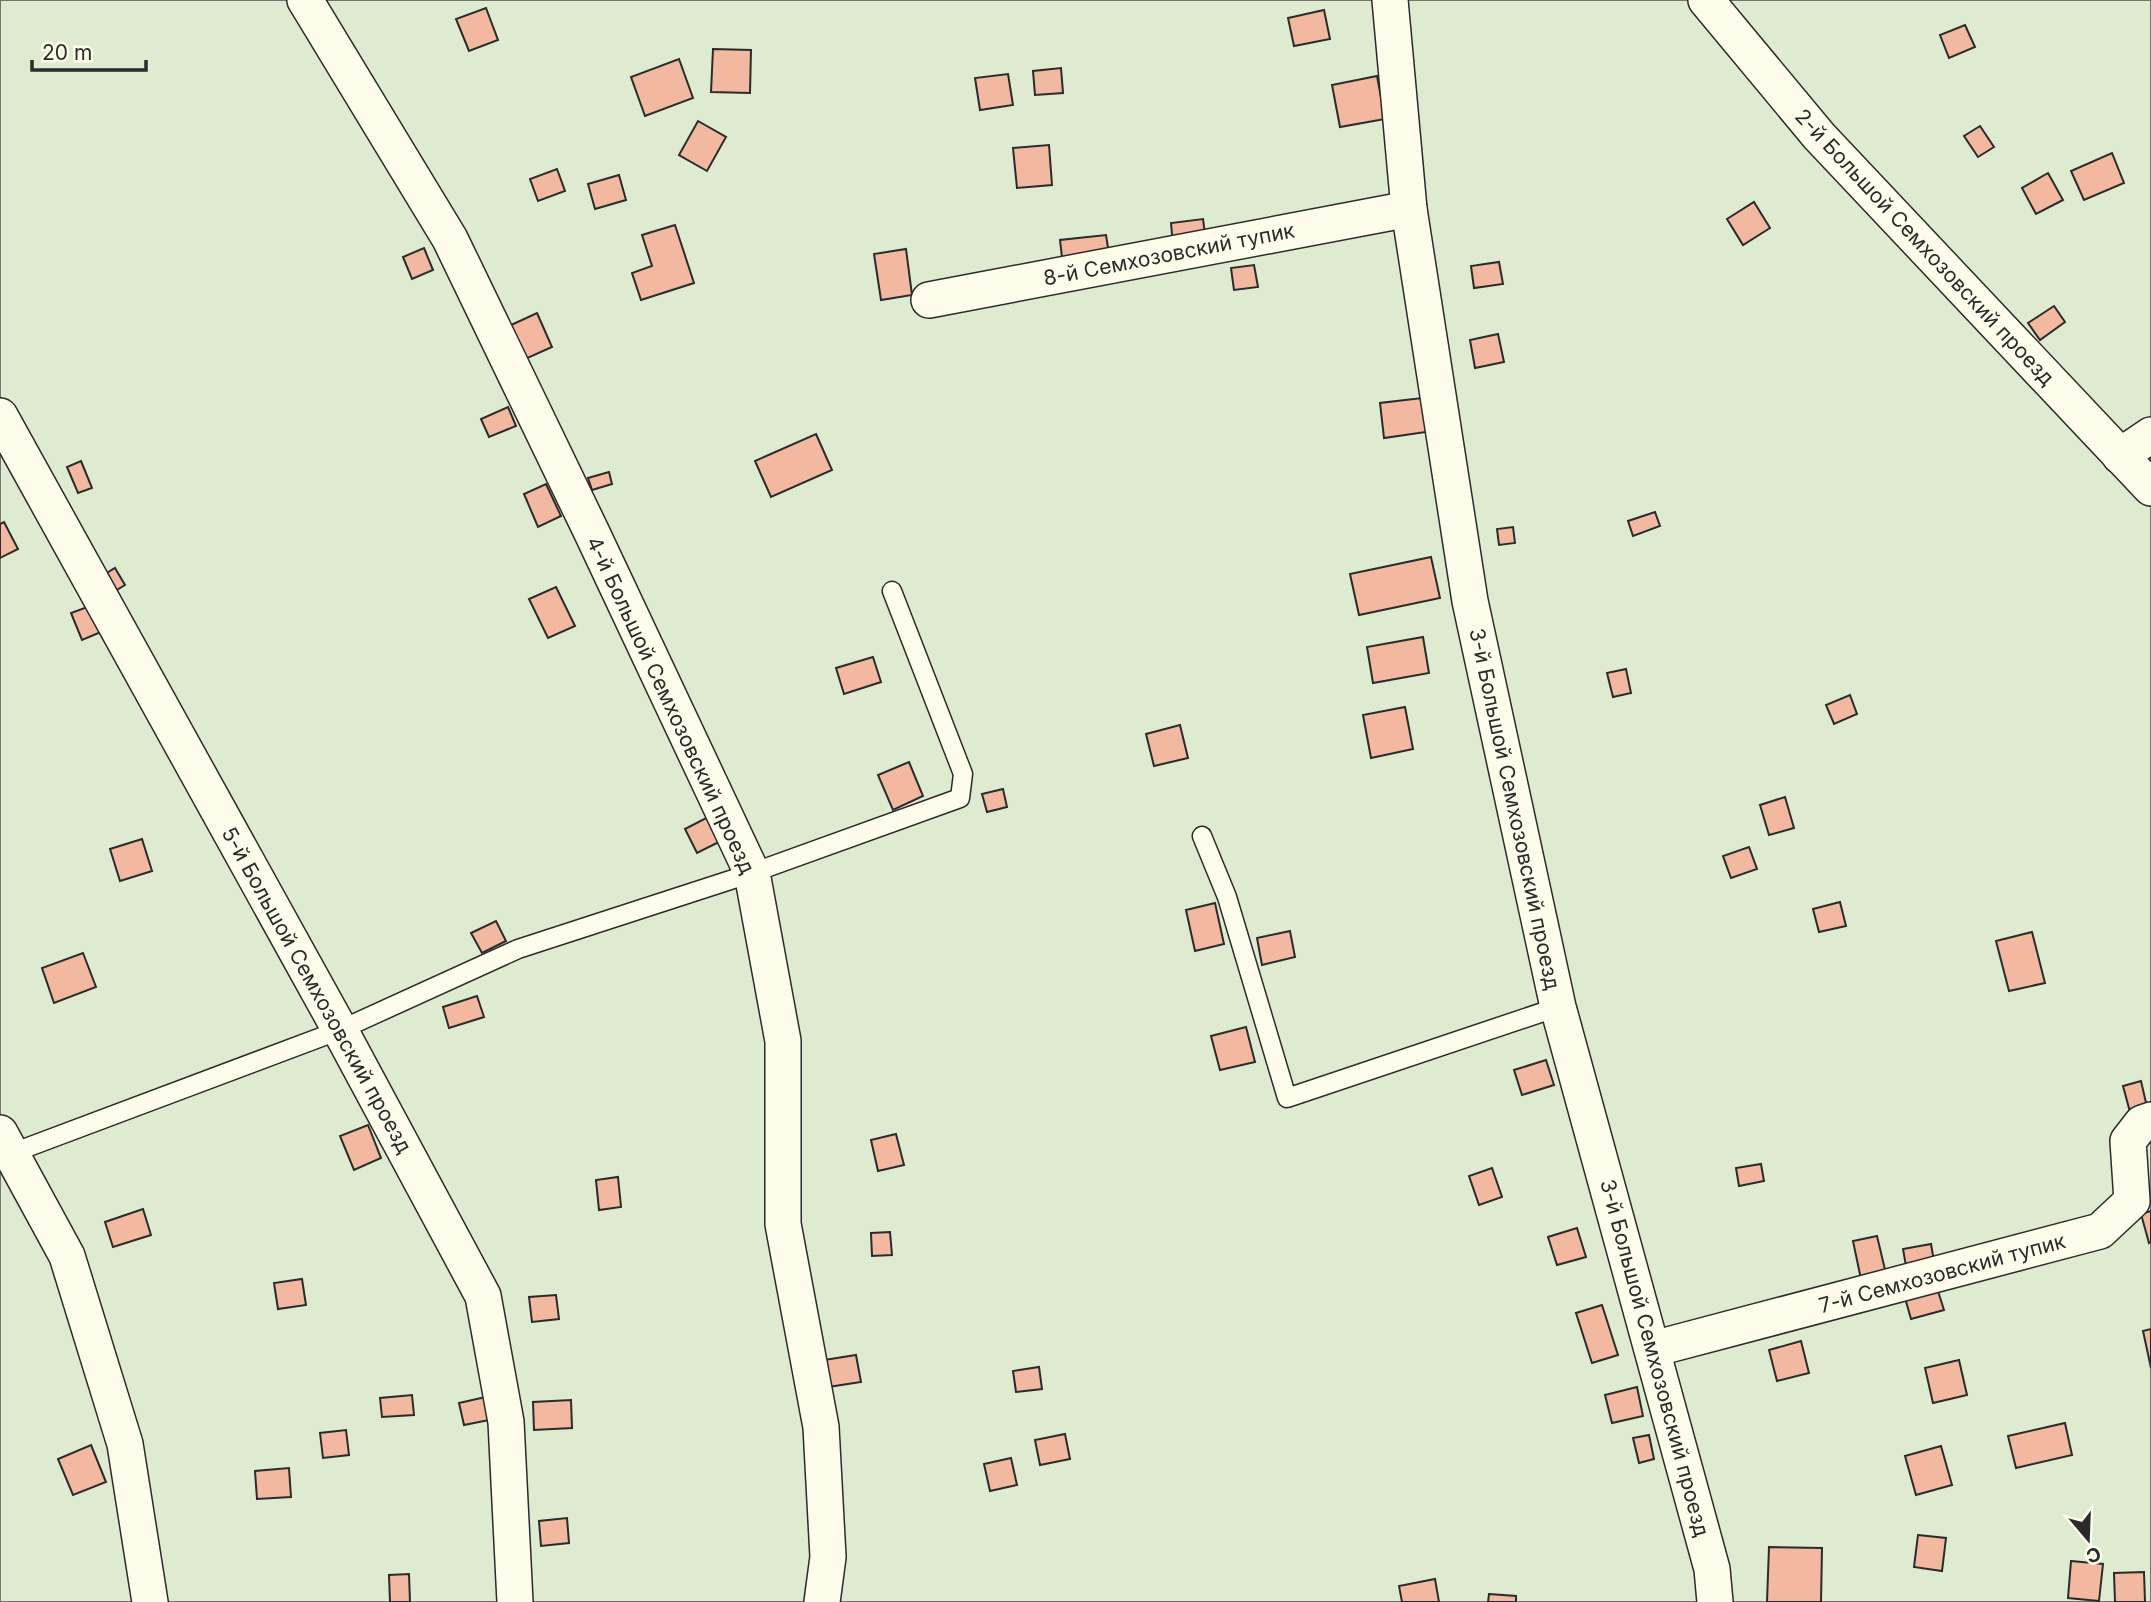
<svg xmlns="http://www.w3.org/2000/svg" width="2151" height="1602" font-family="Inter,sans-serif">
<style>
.green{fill:#deebd1;stroke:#74746e;stroke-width:2}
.building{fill:#f2b8a0;stroke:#2b2b2b;stroke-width:2}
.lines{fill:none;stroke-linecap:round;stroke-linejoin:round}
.lane-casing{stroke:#2b2b2b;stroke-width:21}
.street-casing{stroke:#2b2b2b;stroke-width:38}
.lane{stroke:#fdfbea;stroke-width:18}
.street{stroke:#fdfbea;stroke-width:35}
.labels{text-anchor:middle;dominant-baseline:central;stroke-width:5;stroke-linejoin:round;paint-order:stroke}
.street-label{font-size:21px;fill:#2b2b2b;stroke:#fdfbea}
</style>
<rect width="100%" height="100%" fill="#fdfbea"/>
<rect class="green" x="0" y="0" width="2151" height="1602"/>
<g class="building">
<path d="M486,8L498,40L469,51L456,19Z"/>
<path d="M1324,10L1330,39L1294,46L1288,18Z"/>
<path d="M1965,25L1975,47L1949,58L1940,35Z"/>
<path d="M713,49L751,50L750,93L711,92Z"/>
<path d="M679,59L693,98L645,116L631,77Z"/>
<path d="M1061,68L1063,93L1035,95L1033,71Z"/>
<path d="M1008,74L1013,105L980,110L975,78Z"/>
<path d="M1377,76L1385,119L1340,127L1332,85Z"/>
<path d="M698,121L726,137L707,171L679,155Z"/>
<path d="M1980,126L1994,147L1978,157L1964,136Z"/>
<path d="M1049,145L1052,185L1017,188L1013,148Z"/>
<path d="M2112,153L2124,183L2084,200L2071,171Z"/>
<path d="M557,169L565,191L538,201L530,179Z"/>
<path d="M2048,173L2063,200L2036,214L2022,188Z"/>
<path d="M619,175L626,200L595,209L588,184Z"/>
<path d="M1754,202L1770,228L1743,245L1727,219Z"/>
<path d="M1203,219L1206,242L1173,246L1171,223Z"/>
<path d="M675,225L694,283L641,300L632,273L652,266L642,235Z"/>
<path d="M1106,235L1110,260L1063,266L1060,240Z"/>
<path d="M424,248L433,270L412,279L403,257Z"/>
<path d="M906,249L912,295L881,300L874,254Z"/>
<path d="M1499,262L1503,284L1474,288L1471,266Z"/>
<path d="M1254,265L1258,287L1234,290L1231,268Z"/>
<path d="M2054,306L2065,322L2040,340L2028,323Z"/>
<path d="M537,313L552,347L523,360L509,326Z"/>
<path d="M1498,334L1504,362L1475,368L1470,340Z"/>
<path d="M1422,398L1426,432L1384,438L1380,403Z"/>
<path d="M508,407L516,426L489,437L481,419Z"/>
<path d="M816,434L832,470L771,497L755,461Z"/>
<path d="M81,461L92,488L78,493L67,467Z"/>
<path d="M609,472L612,484L592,490L588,478Z"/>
<path d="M546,484L561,516L538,527L524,494Z"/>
<path d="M1655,512L1660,526L1633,536L1628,521Z"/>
<path d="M4,522L18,549L0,558V524Z"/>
<path d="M1513,527L1515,543L1499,545L1497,529Z"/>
<path d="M1431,557L1440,598L1359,615L1350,574Z"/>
<path d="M115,568L125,585L115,591L105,574Z"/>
<path d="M556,587L575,626L548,638L529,599Z"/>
<path d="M90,606L101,632L82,640L71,613Z"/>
<path d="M1423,637L1429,673L1373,683L1367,647Z"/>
<path d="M873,657L881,682L844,694L836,668Z"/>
<path d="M1626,669L1631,693L1613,697L1607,673Z"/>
<path d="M1850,695L1857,714L1834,724L1826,705Z"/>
<path d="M1405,707L1413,749L1371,758L1363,715Z"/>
<path d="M1180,725L1188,758L1154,766L1146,734Z"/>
<path d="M909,762L923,796L893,810L878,775Z"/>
<path d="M1003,789L1007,807L987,812L982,794Z"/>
<path d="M1785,797L1794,828L1769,835L1760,805Z"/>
<path d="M708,817L721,841L697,853L685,829Z"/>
<path d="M142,839L152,871L120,881L110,849Z"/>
<path d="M1749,847L1757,869L1731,878L1723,856Z"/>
<path d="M1840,902L1846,926L1819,932L1813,909Z"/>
<path d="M1215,903L1224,944L1195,951L1186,910Z"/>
<path d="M496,921L506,941L482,953L471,933Z"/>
<path d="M1290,931L1295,957L1262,965L1257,938Z"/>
<path d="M2032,932L2045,983L2009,991L1996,941Z"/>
<path d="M83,953L96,987L54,1003L42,968Z"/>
<path d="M477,996L484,1017L449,1028L443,1007Z"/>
<path d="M1246,1027L1255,1062L1220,1070L1211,1036Z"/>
<path d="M1546,1060L1554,1085L1522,1095L1514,1070Z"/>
<path d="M2141,1081L2147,1107L2130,1112L2123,1086Z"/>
<path d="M368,1125L381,1158L354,1170L340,1136Z"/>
<path d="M896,1134L904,1165L878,1171L871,1140Z"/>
<path d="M1761,1164L1764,1181L1739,1186L1736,1168Z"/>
<path d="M1492,1168L1502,1197L1479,1205L1469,1176Z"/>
<path d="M618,1177L621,1207L599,1210L596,1180Z"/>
<path d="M143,1209L151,1235L113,1247L105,1222Z"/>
<path d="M2151,1211V1242L2149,1243L2141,1214Z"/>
<path d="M1577,1228L1586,1257L1557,1265L1548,1237Z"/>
<path d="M890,1232L892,1255L872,1256L871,1233Z"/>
<path d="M1877,1236L1887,1278L1862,1284L1853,1241Z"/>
<path d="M1931,1244L1935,1267L1907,1272L1903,1249Z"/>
<path d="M302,1279L306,1305L278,1309L274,1283Z"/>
<path d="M1937,1288L1944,1310L1911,1319L1905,1298Z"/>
<path d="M556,1295L559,1319L532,1322L529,1297Z"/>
<path d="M1602,1305L1618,1355L1592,1363L1576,1313Z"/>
<path d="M2151,1329V1368L2143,1331Z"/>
<path d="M1801,1341L1809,1373L1777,1381L1769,1350Z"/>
<path d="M856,1355L861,1382L828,1387L824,1360Z"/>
<path d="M1959,1360L1967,1395L1933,1403L1925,1368Z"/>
<path d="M1039,1367L1042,1389L1016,1392L1013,1371Z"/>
<path d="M1637,1387L1643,1416L1612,1423L1605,1395Z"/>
<path d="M412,1395L414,1415L382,1417L380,1398Z"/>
<path d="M490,1396L494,1419L464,1425L459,1403Z"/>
<path d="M571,1400L572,1428L534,1430L533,1402Z"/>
<path d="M2065,1423L2072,1455L2016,1468L2008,1436Z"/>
<path d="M346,1430L349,1455L323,1458L320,1433Z"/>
<path d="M1065,1434L1070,1459L1040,1465L1035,1440Z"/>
<path d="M1649,1435L1654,1459L1639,1463L1633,1438Z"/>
<path d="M91,1445L106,1482L73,1495L58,1459Z"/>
<path d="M1941,1446L1952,1485L1916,1495L1905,1456Z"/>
<path d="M1011,1458L1017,1485L990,1491L984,1464Z"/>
<path d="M289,1468L291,1497L257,1499L255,1471Z"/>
<path d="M567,1518L569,1543L541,1546L539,1521Z"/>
<path d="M1918,1535L1946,1538L1942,1571L1914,1567Z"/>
<path d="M1769,1547L1822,1548L1821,1602H1767Z"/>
<path d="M2071,1561L2103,1564L2099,1601L2068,1598Z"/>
<path d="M2144,1572L2145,1602H2115L2114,1573Z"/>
<path d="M409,1574L410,1602H390L389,1575Z"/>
<path d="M1435,1579L1439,1602H1402L1399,1586Z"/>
<path d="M1489,1594L1516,1596V1602H1488Z"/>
</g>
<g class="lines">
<defs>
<g id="lane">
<path d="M1202,836L1227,897L1287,1098L1558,1007"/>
<path d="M7,1155L340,1030L518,949L752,873L960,798L963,774L892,591"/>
</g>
<g id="street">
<path d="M305,0L450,239L592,533L752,873L783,1041V1224L821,1427L828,1557L822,1602"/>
<path d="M1390,0L1409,209L1470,601L1558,1007L1712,1569L1715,1602"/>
<path d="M1706,0L1819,136L2151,488"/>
<path d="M929,300L1409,209"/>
<path d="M0,416L340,1030L483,1296L506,1422L515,1602"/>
<path d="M2120,456L2151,435"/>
<path d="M0,1133L67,1256L125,1444L150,1602"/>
<path d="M1653,1349L2100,1231L2132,1201L2128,1141L2142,1123L2151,1120"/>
</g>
</defs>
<use href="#lane" class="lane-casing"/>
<use href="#street" class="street-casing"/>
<use href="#lane" class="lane"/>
<use href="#street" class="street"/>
</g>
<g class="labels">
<g class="street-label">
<text transform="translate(1925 247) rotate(47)">2-й Большой Семхозовский проезд</text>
<text transform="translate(1169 254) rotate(-11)">8-й Семхозовский тупик</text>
<text transform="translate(671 705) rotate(65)">4-й Большой Семхозовский проезд</text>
<text transform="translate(1515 809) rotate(78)">3-й Большой Семхозовский проезд</text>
<text transform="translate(317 990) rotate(61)">5-й Большой Семхозовский проезд</text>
<text transform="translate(1942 1273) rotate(-15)">7-й Семхозовский тупик</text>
<text transform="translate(1655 1358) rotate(75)">3-й Большой Семхозовский проезд</text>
</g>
</g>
<g transform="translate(2088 1539) rotate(161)" stroke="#fdfbea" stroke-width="5" paint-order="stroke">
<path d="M0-5L12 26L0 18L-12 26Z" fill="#2b2b2b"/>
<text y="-10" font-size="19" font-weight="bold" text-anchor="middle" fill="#2b2b2b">С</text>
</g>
<path d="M32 60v10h114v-10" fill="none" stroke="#2b2b2b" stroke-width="3.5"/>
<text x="42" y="60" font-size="21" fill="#2b2b2b" stroke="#fdfbea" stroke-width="5" paint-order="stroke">20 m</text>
</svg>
